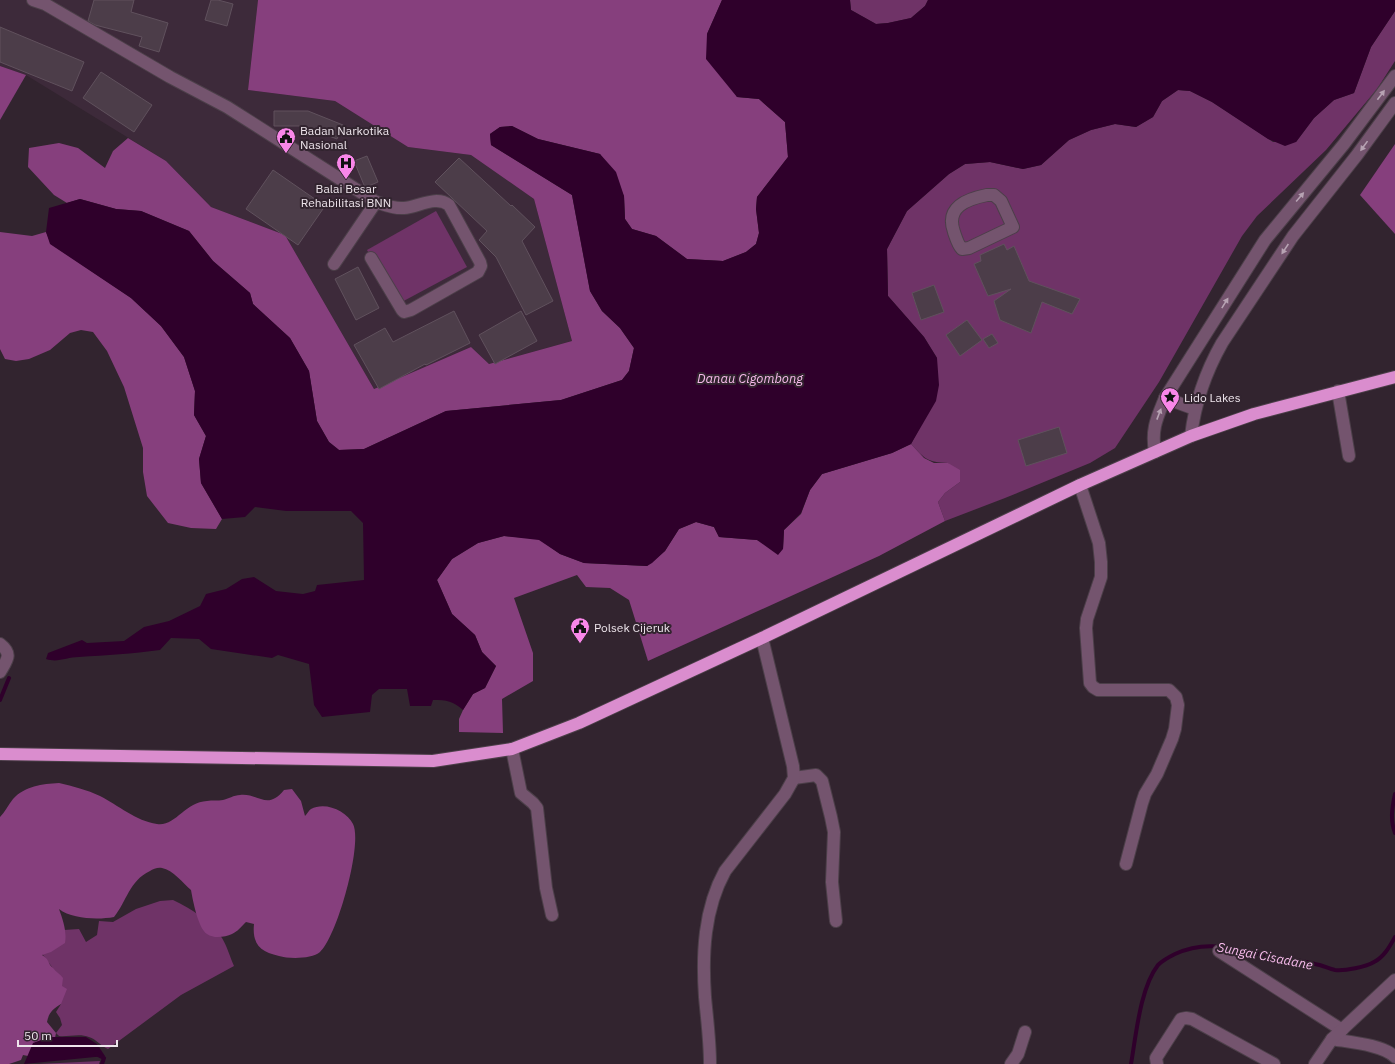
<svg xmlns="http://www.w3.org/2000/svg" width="1395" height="1064" font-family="'IBM Plex Sans',sans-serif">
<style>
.built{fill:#3d2a3a}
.green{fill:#6f3367}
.forest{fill:#863f7d}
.water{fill:#2f002b}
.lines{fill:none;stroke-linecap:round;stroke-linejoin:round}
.stream{stroke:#2f002b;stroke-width:4}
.building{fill:#4c3d49;stroke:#60515d}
.minor-casing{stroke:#4c3f49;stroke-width:14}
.highway-casing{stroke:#4c3f49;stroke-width:14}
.minor{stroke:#74546e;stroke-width:12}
.highway{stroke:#da8dce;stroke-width:12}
.oneway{fill:#b7a3b3}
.labels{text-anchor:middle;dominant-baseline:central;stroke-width:4;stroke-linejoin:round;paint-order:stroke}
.poi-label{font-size:12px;fill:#ede4eb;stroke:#32242f;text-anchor:start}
.water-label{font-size:13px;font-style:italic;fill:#f6baeb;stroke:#32242f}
</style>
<rect width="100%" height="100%" fill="#32242f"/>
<path class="built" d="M0,0H258L248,90L335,101L408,147L471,155L534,199L572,341L489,364L471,347L374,389L285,235L211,207L166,161L26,75L0,66Z"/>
<g class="green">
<path d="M850,0H928L925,6L911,18L888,23L876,24L851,10Z"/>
<path d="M1395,11V61L1377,89L1326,150L1257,216L1242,236L1159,382L1115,448L1090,463L1005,498L945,521L938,502L945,493L960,482L948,463C927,462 925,459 911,444L918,431L937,358L924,337L888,296L887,249L907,211L949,174L965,164L990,162L1023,169L1041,165L1069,140L1091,130L1115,124L1136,127L1153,117L1162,101L1178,90L1190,91L1212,102L1273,142H1296L1314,118L1334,100L1354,93L1371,47Z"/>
<path d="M436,211L467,267L398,304L367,250Z"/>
<path d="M173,900C192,909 209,920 222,938C227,946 230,957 234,966L181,995L108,1049C101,1046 96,1039 89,1037C80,1033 68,1037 59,1036L56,1033L62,1025L60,1018L56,1012L61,1004L52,967L38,948L64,930L79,929L86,942L97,935L99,921L113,922L136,909L160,901Z"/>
<path d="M100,1061L99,1064H39Z"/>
</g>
<g class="forest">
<path d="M258,0H722L707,34L737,97L759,99L785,122L788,157L757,197L756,209L759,233L756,244L746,252L723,261L687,259L656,236L632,229L625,219L624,196L600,154L538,139L512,126L500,127L490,134L491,145L572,195L590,291L602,311L620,328L634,348L629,371L622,380L561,400L446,411L364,449L339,450L329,442L317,421L309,371L290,338L253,304L250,293L213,261L189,231L141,211L116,209L80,199L67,203L54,195L28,167L29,148L59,143L78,148L105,168L113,151L128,138L166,161L211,207L285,235L374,389L471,347L489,364L572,341L534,199L471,155L408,147L335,101L248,90Z"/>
<path d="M0,66L26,75L0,120Z"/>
<path d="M1395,144V234L1360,195Z"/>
<path d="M0,232L32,236L46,232L51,244L131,298L161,326L184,357L195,391L194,415L206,436L199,459L201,483L222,519L216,529L191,528L168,523L147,496L143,472V448L124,387L107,351L93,332L81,330L70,333L50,350L29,359L16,361L5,359L0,349Z"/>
<path d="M911,444L924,458L934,463H948L960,470V482L945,493L938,502L945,521L879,556L648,661L629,600L610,588L586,587L577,575L514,598L533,653V681L502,699L503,733L459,732V719L463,710L473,694L485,688L496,666L482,652L475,635L452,614L437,580L452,559L478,543L504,536L539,539L560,554L584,563L647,566L665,551L679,529L696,522L714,527L719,537L757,540L783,549L784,530L801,514L810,490L822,474L892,453Z"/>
<path d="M59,783C73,786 87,790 100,796C118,805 136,821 157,824C175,827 185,802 207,801C212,800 218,801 223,800C228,799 234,795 240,795C259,793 267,811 284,790L292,789L301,801L305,816C307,814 309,810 311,809C325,801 347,811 353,824C363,844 337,937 320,952C312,959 289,959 279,956C260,952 252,944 254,924L246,922C242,926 237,932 232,934C225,937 214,939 207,934C198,928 193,901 191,890C183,883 173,870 162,868C158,867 153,869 150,871C129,881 127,901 114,917C98,920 72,919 59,909C63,920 67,932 65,943L51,952L42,955C51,961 47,963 53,968C56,972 60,974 63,978L62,986L67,989L61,1004C53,1009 49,1012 47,1022L56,1033L54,1043L33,1057L23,1055L21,1060L9,1064H0V817C5,812 8,805 13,799C25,786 42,784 59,783Z"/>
</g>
<g class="water">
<path d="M722,0H850L851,10L876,24L888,23L911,18L925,6L928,0H1395V11L1371,47L1354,93L1334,100L1314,118L1296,142L1285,146L1268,139L1212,102L1190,91L1178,90L1162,101L1153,117L1136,127L1115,124L1091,130L1069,140L1041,165L1023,169L990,162L965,164L949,174L907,211L887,249L888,296L924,337L937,358L939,385L936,401L911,444L892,453L822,474L810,490L801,513L784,530L783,549L778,555L757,540L719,537L714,527L696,522L679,529L665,551L652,563L647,566L584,563L560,554L539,540L504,536L478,543L452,559L437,580L452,614L475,635L482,652L496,666L485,688L473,694L463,710C453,701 447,700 433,700L431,706H410L407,689H379L372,695L370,712L322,717L314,705L309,664L278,655L272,658L211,649L199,639L171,638L160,650C132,654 107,655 79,657C67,657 58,663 46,659L48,653L82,640L87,643L124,641L144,627L169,621L200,606L206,594L226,589L242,579L254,577L276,591L303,594L315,591L317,585L364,580L363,523L351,511H286L255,507L245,517L222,519L201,483L199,459L206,436L194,415L195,391L184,357L161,326L131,298L50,244L46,232L49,208L80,199L116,209L141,211L189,231L213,261L250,293L253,304L290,338L309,371L317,421L329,442L339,450L364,449L446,411L561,400L622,380L629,371L634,348L620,328L602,311L590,291L572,195L491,145L490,134L500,127L512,126L538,139L600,154L616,172L624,196L625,219L632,229L656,236L687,259L723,261L746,252L756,244L759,233L756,209L757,197L788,157L785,122L759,99L737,97L706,59L707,34Z"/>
<path d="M49,1037H86L97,1044L105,1056L24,1064L33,1043Z"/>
</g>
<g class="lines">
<g class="stream">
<path d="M0,700L9,678"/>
<path d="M1395,794C1392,808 1390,820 1395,833"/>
<path d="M96,1054L104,1058L102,1064"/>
<path d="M1131,1064C1136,1036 1140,988 1158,965C1163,960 1169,957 1175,954C1207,939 1232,949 1264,955C1281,958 1298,960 1315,964C1322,965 1329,969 1335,970C1345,971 1366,967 1374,962C1384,957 1390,946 1395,937"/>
</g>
</g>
<g class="building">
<path d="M94,0H134L131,12L168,23L159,52L139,46L142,37L95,25L88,21Z"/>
<path d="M211,0H218L233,4L227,26L205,20Z"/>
<path d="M0,27L84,62L72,91L0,62Z"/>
<path d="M101,72L152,105L134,132L83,98Z"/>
<path d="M274,111H308L343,125L337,139L302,126H274Z"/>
<path d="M367,156L378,182L366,187L364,185L354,161Z"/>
<path d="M459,158L511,206L512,205L535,227L522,241L553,301L526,315L496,257L479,240L487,231L435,182Z"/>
<path d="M273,170L325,206L298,245L246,209Z"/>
<path d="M1004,244L1007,250L1014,246L1029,281L1080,299L1072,314L1042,302L1031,333L1000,320L994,301L1011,289L988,296L974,264L981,261L980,255Z"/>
<path d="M358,267L379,308L356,320L335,279Z"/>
<path d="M934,285L944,312L921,320L912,293Z"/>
<path d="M454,311L470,343L426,365L425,364L379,389L354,345L385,328L393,342Z"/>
<path d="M521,311L537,341L495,364L479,335Z"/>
<path d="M967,320L982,340L960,356L946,335Z"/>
<path d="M992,334L998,343L989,348L983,339Z"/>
<path d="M1059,427L1067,453L1026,466L1018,440Z"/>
</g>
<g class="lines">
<defs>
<g id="minor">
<path d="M33,0L45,4L170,77L227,107L376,202C385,205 394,209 404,208C418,207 436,195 449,205L480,262L481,266L478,272L411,310L404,312L402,310L371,258"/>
<path d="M987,195H994L1001,201L1013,227L969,248L962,249C958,245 956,238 954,232C945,207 967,199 987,195Z"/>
<path d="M334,264L376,202"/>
<path d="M1338,391L1349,456"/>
<path d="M1165,398L1195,409"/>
<path d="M1191,436C1195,402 1205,373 1222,343L1293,236L1357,155L1395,103"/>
<path d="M1155,452C1151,429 1157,418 1165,398L1265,240L1344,144L1395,76"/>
<path d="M1080,485L1099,543L1101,562V577L1087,619L1086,628L1090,683L1093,687L1098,690H1169L1176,697L1178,705L1175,729L1172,739L1157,774L1145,794L1142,803L1126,864"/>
<path d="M0,644C13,654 7,660 0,672"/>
<path d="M512,749L521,793L533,803L537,808L546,888L552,915"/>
<path d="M794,778L816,775L822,781L831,817L834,832L832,882L836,921"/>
<path d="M1219,951L1342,1030"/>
<path d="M1332,1039C1349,1042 1384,1045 1395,1057"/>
<path d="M710,1064C710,1041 707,1019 705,997C702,954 704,909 725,871L785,794L794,778L793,766L762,638"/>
<path d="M1011,1064L1018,1054L1025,1032"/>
<path d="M1157,1064L1156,1058L1181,1019L1186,1018L1192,1019L1274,1064"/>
<path d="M1315,1064L1332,1039L1395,980"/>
</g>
<path id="highway" d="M0,754L433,761L512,749L579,723L762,638L1080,485L1191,436L1254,414L1395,377"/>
</defs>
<use href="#minor" class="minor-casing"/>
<use href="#highway" class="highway-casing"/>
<use href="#minor" class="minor"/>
<use href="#highway" class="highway"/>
</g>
<defs><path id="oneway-solid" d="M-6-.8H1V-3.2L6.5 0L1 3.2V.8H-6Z"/></defs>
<g class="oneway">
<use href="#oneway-solid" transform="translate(1381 95) rotate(-53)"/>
<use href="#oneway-solid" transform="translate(1364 146) rotate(126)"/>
<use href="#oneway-solid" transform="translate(1300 197) rotate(-50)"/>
<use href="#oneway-solid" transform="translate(1285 249) rotate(124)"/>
<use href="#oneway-solid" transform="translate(1225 303) rotate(-58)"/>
<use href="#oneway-solid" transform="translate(1159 414) rotate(-69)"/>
</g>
<defs>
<symbol id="civic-pin" viewBox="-11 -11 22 30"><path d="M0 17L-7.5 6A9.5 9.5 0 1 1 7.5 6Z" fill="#f987e9" stroke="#32242f"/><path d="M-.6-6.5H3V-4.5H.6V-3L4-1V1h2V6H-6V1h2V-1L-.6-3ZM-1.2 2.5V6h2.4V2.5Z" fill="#111"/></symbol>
<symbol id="hospital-pin" viewBox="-11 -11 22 30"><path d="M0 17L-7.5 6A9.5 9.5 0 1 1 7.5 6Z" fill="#f987e9" stroke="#32242f"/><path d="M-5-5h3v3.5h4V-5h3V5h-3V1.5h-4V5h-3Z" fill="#111"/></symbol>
<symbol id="sight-pin" viewBox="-11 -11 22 30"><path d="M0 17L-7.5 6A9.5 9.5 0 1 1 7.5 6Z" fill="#f987e9" stroke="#32242f"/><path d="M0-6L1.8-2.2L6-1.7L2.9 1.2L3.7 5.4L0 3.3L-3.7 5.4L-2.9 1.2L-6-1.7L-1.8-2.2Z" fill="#111"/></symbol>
</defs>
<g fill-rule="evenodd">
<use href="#civic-pin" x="275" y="126" width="22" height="30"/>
<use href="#hospital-pin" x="335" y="152" width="22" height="30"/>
<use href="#sight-pin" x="1159" y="386" width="22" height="30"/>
<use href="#civic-pin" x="569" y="616" width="22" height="30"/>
</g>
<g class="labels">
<g class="poi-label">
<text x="300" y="130">Badan Narkotika<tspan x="300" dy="14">Nasional</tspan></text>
<text x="346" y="188" text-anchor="middle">Balai Besar<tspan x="346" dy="14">Rehabilitasi BNN</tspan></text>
<text x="1184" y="397">Lido Lakes</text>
<text x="594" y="627">Polsek Cijeruk</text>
</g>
<g class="water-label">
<text x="750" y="378">Danau Cigombong</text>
<text transform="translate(1265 956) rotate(11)">Sungai Cisadane</text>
</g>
</g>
<path d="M18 1040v6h99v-6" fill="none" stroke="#ede4eb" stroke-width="2"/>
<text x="24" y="1040" font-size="12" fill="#ede4eb" stroke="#32242f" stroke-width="3" paint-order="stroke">50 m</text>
</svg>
